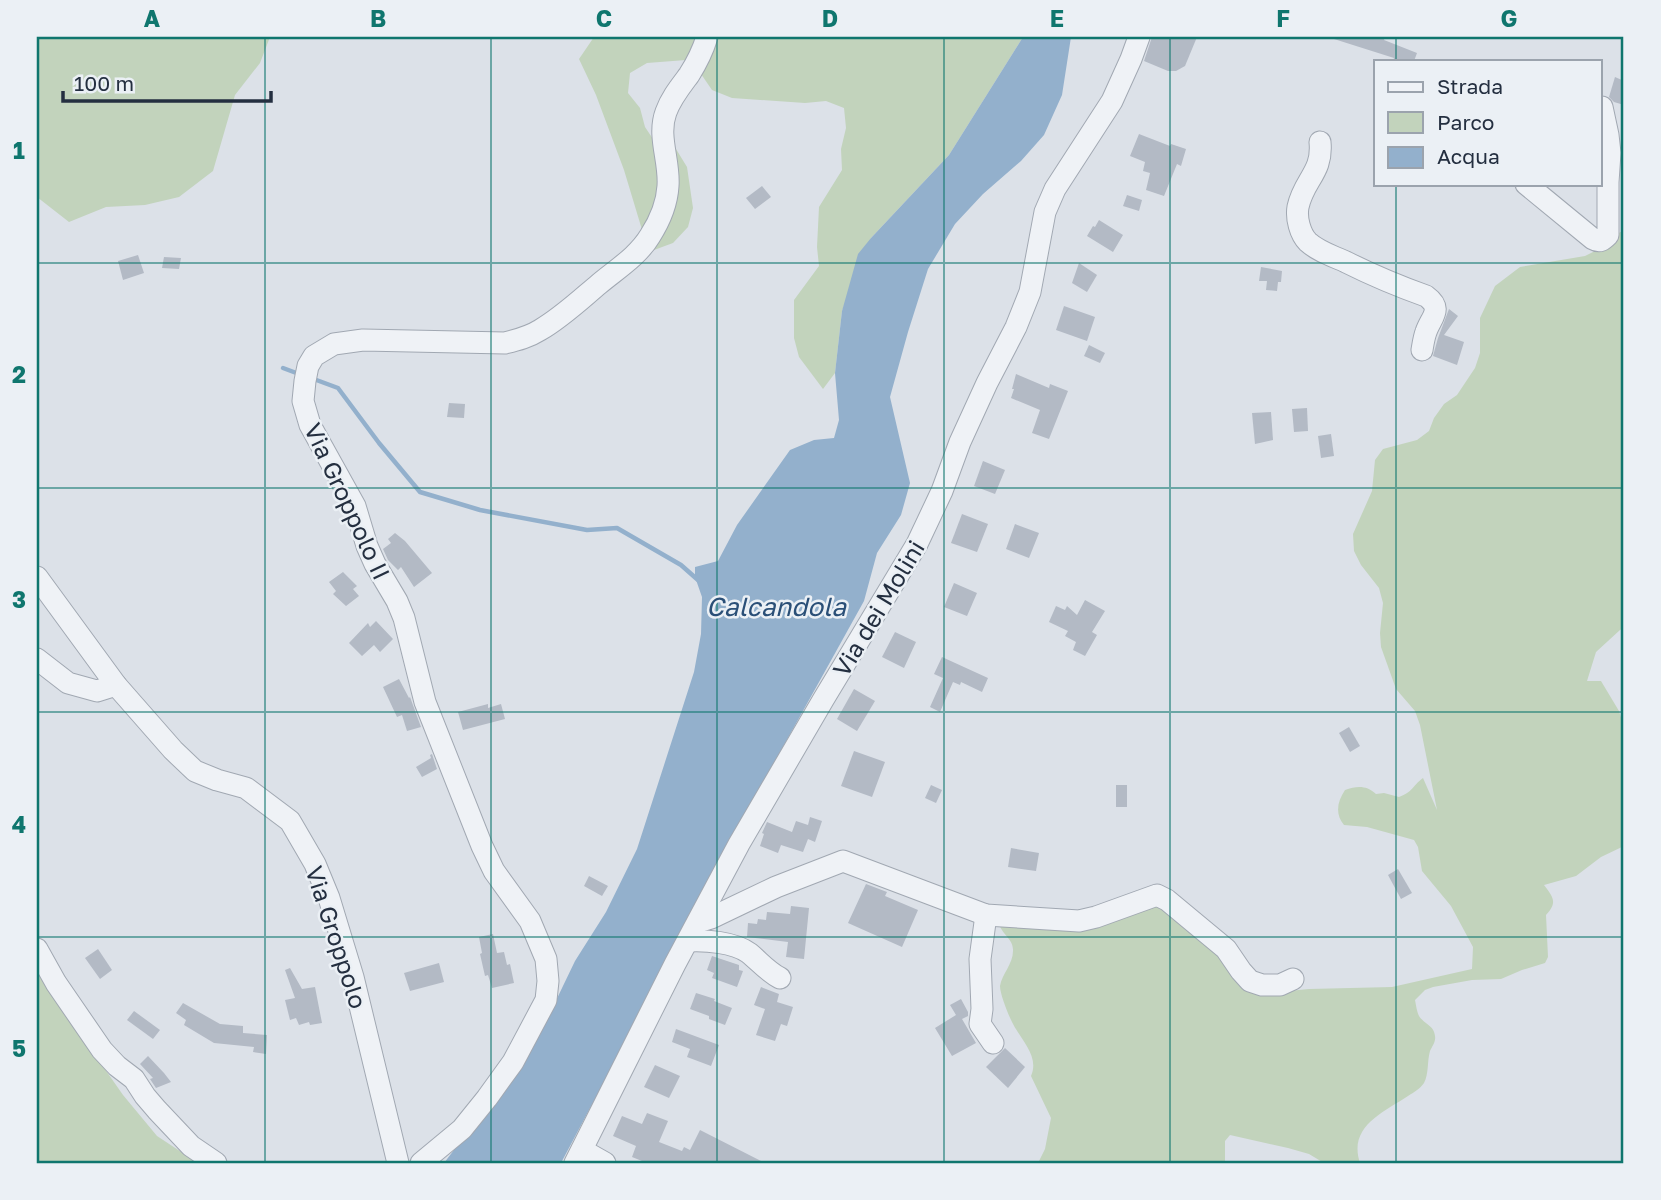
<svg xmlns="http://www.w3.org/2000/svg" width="1661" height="1200" font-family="'Golos Text',sans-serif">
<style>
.green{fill:#c2d3bc}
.water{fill:#93b0cc}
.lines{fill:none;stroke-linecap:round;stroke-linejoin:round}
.stream{stroke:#93b0cc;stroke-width:4.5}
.building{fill:#b3bac5}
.minor-casing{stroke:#a1a8b2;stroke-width:23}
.minor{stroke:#eff2f6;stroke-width:21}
.grid{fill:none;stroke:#0f766e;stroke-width:2;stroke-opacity:0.55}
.labels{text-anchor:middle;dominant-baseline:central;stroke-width:5;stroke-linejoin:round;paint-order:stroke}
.street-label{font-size:24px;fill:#242f40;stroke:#ebf0f5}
.water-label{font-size:26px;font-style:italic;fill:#2a4f77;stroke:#ebf0f5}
.neatline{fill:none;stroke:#0f766e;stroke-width:2.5}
.grid-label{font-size:23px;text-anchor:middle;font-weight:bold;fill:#0f766e}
</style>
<rect width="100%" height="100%" fill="#dce1e8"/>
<g class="green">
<path d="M37,37H270L260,63L235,95L213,171L179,197L145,205L106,207L69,222L37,197Z"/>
<path d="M594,37H1023L949,155L871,238L842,311L835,373L823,389L799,357L794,338V300L819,266L817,247L819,207L842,170L841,149L846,128L844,108L826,101L805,103L732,98L712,90L701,74L686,60L647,63L630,73L628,93L640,108L645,127L657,145L676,149L687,167L693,208L688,227L673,243L654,250L643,233L624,170L596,95L579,59Z"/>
<path d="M1624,230V628L1620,630L1596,652L1587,681H1601L1619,711L1624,727V846L1601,857L1576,876L1544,885C1553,897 1558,902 1546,915L1548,957L1545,963L1522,970L1501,979L1472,980L1433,987L1425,990L1415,1000C1416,1005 1417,1012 1419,1016C1424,1024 1434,1025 1435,1036C1436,1042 1432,1046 1430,1051C1427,1061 1429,1074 1424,1083C1420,1089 1414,1092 1408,1096C1382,1113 1348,1127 1360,1163H1324L1309,1154L1288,1148L1230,1135L1225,1141V1163H1038L1045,1149L1051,1118L1031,1076C1040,1056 1020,1039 1012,1022C1008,1014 1000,994 1000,986C1002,974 1013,964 1013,951C1014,939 1001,934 999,923L1158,903L1268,993L1309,989L1392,987L1472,969L1473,947L1451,906L1422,871L1418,847L1414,840L1367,827L1344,825C1335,814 1337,802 1345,790C1357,786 1366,785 1376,794L1384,793L1399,797C1413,792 1412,786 1423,778L1437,810L1420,725L1415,711L1396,689L1381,647L1380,633L1383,603L1379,588L1361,565L1354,551L1353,534L1372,491L1375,460L1383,449L1417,440L1429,431L1434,418L1444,404L1457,395L1475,368L1480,353V318L1495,286L1520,267L1585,256L1601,248L1612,237Z"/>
<path d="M37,972L123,1095L157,1136L198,1163H37Z"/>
</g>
<path class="water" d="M1023,37H1071L1062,95L1044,135L1021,161L983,194L955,224L928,269L908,332L890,397L910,483L901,515L877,553L864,601L748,810L561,1163H444L474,1124L550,1013L575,961L606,912L637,849L694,672L701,634L702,597L695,577V567L718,561L737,525L790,450L814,440L834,438L839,420L835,373L842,311L858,254L871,238L949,155Z"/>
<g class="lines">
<g class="stream">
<path d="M283,368L299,374"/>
<path d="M311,378L338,388L379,443L420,492L480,510L587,530L617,528L681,565L698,580"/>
</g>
</g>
<g class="building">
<path d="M1152,37H1197L1185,66L1176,71H1168L1144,61Z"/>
<path d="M1335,37H1385L1384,40L1417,53L1414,61H1393L1394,58L1334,39Z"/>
<path d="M1615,77L1624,81V105L1614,102L1609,97Z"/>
<path d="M1139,134L1170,146L1171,144L1186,149L1181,166L1177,164L1164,196L1146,190L1150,173L1143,171L1145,162L1130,156Z"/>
<path d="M762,186L771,197L755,209L746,198Z"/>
<path d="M1127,195L1142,200L1139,211L1123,206Z"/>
<path d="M1099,220L1123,235L1113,252L1087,236L1093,226L1095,227Z"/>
<path d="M138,255L144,273L123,280L118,261Z"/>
<path d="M164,257L181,258L179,269L162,268Z"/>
<path d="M1079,263L1097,275L1087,292L1072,283Z"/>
<path d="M1261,267L1282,271L1281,282H1278L1277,291L1266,290L1267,281H1259Z"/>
<path d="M1064,306L1095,317L1087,341L1056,330Z"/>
<path d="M1449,309L1458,316L1444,335L1464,342L1457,365L1433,356L1438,338Z"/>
<path d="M1089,345L1105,353L1100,363L1084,356Z"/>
<path d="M1016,374L1049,388L1050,384L1068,391L1049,439L1032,433L1040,410L1011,398L1014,389H1012Z"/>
<path d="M449,403L465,404L464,418L447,417Z"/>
<path d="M1307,408L1308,431L1294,432L1292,409Z"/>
<path d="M1271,412L1273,440L1255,444L1252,413Z"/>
<path d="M1331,434L1334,456L1321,458L1318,436Z"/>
<path d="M983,461L1005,470L995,494L974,486Z"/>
<path d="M962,514L988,524L977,552L951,543Z"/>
<path d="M1015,524L1039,533L1029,558L1006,549Z"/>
<path d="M395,533L405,541L432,573L414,587L401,567L398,570L388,560L383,549L391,543L388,539Z"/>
<path d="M343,572L357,586L353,589L359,596L346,606L333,594L336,591L329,582Z"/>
<path d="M954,583L977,593L967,616L944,607Z"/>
<path d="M1085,600L1105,611L1092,632L1097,635L1085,656L1073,650L1076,642L1065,636L1068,631L1049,622L1056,606L1065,610L1067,606L1077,615Z"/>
<path d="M376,621L393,639L380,652L374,645L362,656L349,643L368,623L370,627Z"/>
<path d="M895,632L916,642L904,668L882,657Z"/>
<path d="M942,657L988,678L982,692L961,682L960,685L953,682L940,712L930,707L943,678L934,674Z"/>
<path d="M399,679L409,698L410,697L421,727L407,731L402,715L397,717L383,687Z"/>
<path d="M854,689L875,701L857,731L837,719Z"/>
<path d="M488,704V708L501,704L505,719L463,730L458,712Z"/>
<path d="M1349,727L1360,746L1350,752L1339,733Z"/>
<path d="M854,751L885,762L872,797L841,786Z"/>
<path d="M432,754L437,769L422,777L416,767L431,758L430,755Z"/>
<path d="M931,785L942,790L936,803L925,798Z"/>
<rect x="1116" y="785" width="11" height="22"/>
<path d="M810,817L822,821L815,842L808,839L803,852L781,845L778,853L760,846L764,834L762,833L767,822L792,832L796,821L808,825Z"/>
<path d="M1011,848L1039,853L1036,871L1008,867Z"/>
<path d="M1398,869L1412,893L1401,899L1388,875Z"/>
<path d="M589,876L608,886L602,896L584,886Z"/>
<path d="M866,884L887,892L885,896L918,910L902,947L848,923Z"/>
<path d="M791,906L809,908L804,959L786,957L788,942L747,937L748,923L757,924L758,919L766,920L767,912L790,914Z"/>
<path d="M493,934L497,953L504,952L507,965L510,964L514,983L492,988L488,975L485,976L480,954L482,953L479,937Z"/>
<path d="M98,949L112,970L100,979L85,958Z"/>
<path d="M712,956L739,965V970L743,971L737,987L712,978L714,973L707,970Z"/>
<path d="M439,963L444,982L410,991L404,973Z"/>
<path d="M290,968L302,989L315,987L322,1023L310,1025L309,1022L299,1025L296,1018L290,1020L285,1000L295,998L285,970Z"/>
<path d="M761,987L779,994L777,1002L793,1007L787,1026L781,1024L775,1041L756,1035L765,1009L754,1005Z"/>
<path d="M696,993L715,999L714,1001L732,1008L725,1025L709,1019V1016L690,1009Z"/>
<path d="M961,999L968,1012V1016L962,1019L976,1043L952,1056L935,1028L956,1015L950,1005Z"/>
<path d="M183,1003L220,1024L243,1026V1033L267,1035L266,1054L253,1052L254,1047L214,1043L184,1025L186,1020L176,1013Z"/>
<path d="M134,1011L160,1030L153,1039L127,1020Z"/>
<path d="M676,1029L719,1045L711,1066L687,1057L690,1049L672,1042Z"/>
<path d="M1005,1048L1025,1067L1008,1088L986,1067Z"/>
<path d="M148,1056L164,1073L171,1082L156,1088L150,1079L153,1078L140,1064Z"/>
<path d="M655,1065L680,1076L669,1098L644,1087Z"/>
<path d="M647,1113L668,1121L659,1142L682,1151L684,1147L690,1150L700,1130L765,1163H647L632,1157L636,1146L613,1136L622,1116L642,1124Z"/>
</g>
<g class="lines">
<defs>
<g id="minor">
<path d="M1320,142C1323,173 1304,179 1298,207C1296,218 1300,234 1308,242C1319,252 1333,256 1346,262C1372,275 1398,286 1426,296C1444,309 1431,317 1426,332C1424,337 1423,344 1422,350"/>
<path d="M1526,184L1593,239C1600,243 1603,240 1608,235V182L1610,153L1608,135L1602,107"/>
<path d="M37,577L116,685L173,750L195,771L217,780L246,788L290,821L315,864L329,898L353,977L398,1163"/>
<path d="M37,659L68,683L97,691L116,685"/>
<path d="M986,915L980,959L982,1009L980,1024L993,1043"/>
<path d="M698,922L711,918L776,887L843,861L986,915L1079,921L1096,917L1157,895L1167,900L1226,949L1241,971L1250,981L1262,985H1280L1293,979"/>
<path d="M688,941C705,940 734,942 749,953C760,962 767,971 780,978"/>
<path d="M37,949L56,983L102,1050L117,1066L134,1079L145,1096L157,1110L191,1146L216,1163"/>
<path d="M582,1150L605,1163"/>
<path d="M421,1163L462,1129L487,1098L513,1062L546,1000L548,981L546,959L530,921L494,871L482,846L425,702L404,618L397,601L375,564L367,546L355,506L310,425L303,401L305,381L308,366L314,356L334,344L363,340L505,343C517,340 529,337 540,330C561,318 580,300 599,284C617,269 638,256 650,236C659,222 667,203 668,186C670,161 657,136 666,112C671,98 680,87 689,75C696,64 703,50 707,37"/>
<path d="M575,1163L675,964L739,844L823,700L917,544L942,491L960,442L987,383L1016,327L1030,292L1045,212L1055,189L1112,101L1131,59L1139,37"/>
</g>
</defs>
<use href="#minor" class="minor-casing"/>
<use href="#minor" class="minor"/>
</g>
<path class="grid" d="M265,37V1163M491,37V1163M717,37V1163M944,37V1163M1170,37V1163M1396,37V61M1396,184V1163M37,263H1624M37,488H1624M37,712H1624M37,937H1624"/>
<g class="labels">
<g class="street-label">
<text transform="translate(348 501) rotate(65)">Via Groppolo II</text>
<text transform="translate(878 608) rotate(-59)">Via dei Molini</text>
<text transform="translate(337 937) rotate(72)">Via Groppolo</text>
</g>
<g class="water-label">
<text x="776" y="606">Calcandola</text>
</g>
</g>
<rect width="1661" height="1200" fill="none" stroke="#ebf0f5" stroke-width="77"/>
<rect x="1374" y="60" width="228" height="126" fill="#ebf0f5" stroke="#9ba3ad" stroke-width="2"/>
<rect x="1388" y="82" width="35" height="10" fill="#eff2f6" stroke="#9ba3ad" stroke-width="2"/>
<text x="1437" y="94" font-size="21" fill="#242f40">Strada</text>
<rect x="1388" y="112" width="35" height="21" fill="#c2d3bc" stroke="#9ba3ad" stroke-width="2"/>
<text x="1437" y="130" font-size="21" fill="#242f40">Parco</text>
<rect x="1388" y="147" width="35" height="21" fill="#93b0cc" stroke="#9ba3ad" stroke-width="2"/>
<text x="1437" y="164" font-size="21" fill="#242f40">Acqua</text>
<path d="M63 91v10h208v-10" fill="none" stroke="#242f40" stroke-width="3.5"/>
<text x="74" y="91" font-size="21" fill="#242f40" stroke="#ebf0f5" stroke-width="5" paint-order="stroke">100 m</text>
<rect x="38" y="38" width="1584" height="1124" class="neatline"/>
<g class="grid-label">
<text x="152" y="27">A</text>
<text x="378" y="27">B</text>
<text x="604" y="27">C</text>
<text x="830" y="27">D</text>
<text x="1057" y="27">E</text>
<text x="1283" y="27">F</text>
<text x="1509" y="27">G</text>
<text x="19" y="159">1</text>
<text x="19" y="383">2</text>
<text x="19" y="608">3</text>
<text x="19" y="833">4</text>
<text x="19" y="1057">5</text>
</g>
</svg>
